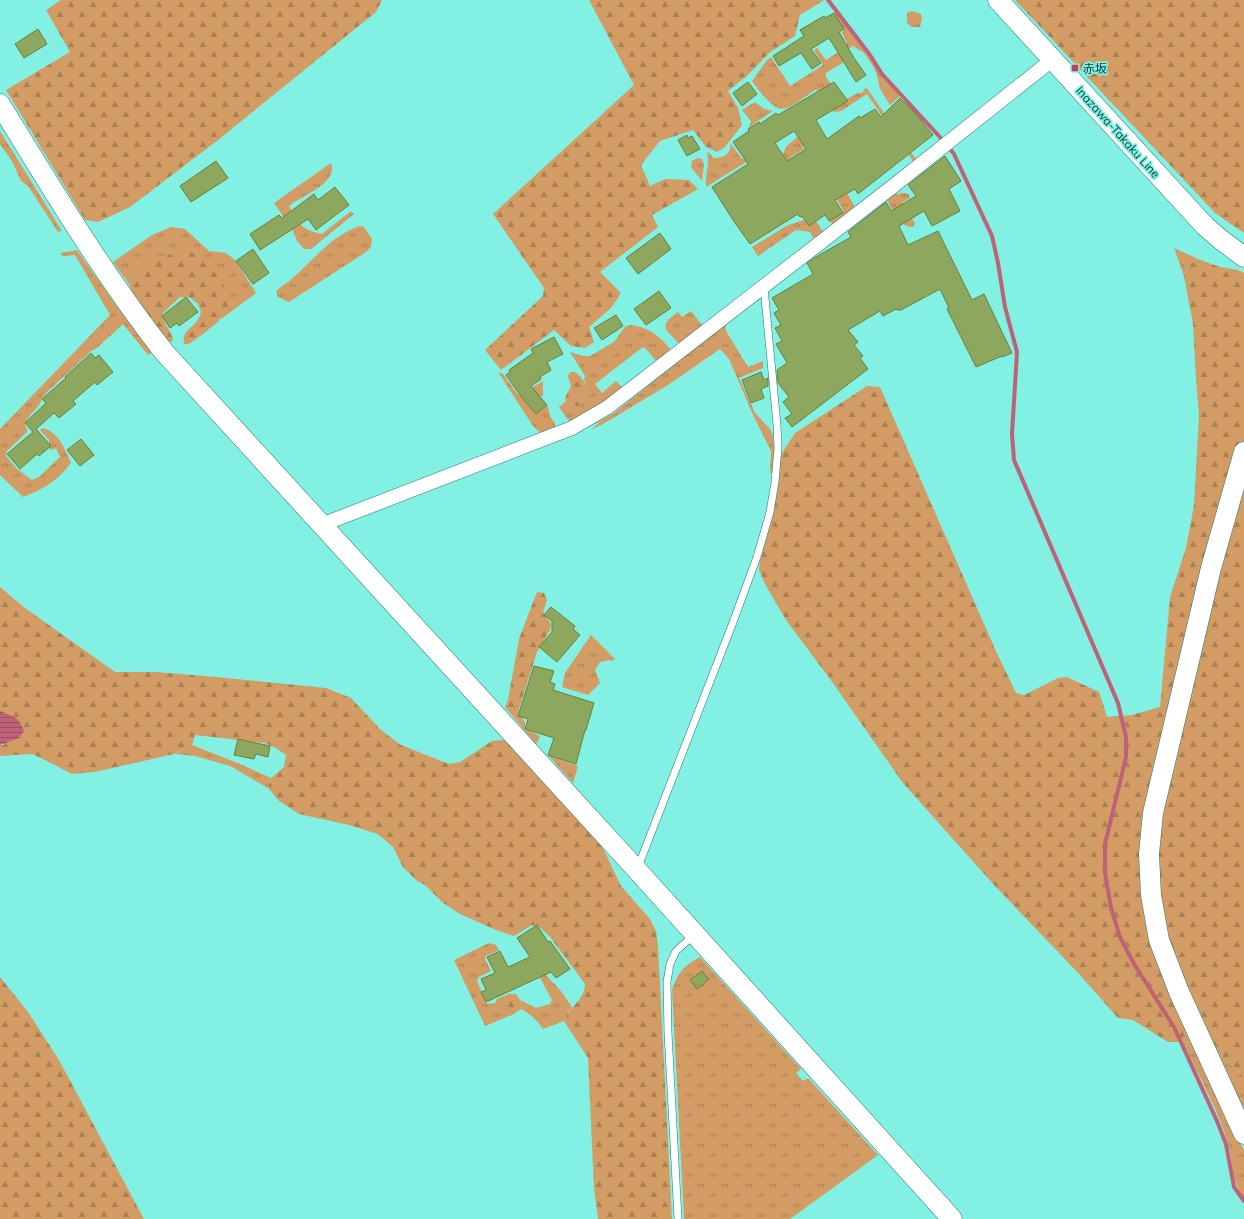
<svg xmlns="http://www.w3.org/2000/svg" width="1244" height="1219" font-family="Mulish,'Noto Sans JP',sans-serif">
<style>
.grass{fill:url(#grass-tufts)}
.forest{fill:url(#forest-firs)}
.water{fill:url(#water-rules)}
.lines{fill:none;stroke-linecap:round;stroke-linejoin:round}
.stream{stroke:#be6278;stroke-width:4}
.building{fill:#8da75e;stroke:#688139;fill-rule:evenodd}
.lane-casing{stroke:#217b72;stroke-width:8}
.street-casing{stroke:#217b72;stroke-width:15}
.secondary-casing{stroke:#217b72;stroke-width:21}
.lane{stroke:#fff;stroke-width:7}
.street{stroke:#fff;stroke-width:14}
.secondary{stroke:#fff;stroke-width:20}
.poi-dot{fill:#c73967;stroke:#82f0e2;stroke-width:1.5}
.labels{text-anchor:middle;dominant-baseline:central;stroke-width:3.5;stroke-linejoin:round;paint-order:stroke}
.poi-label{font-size:12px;fill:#10413c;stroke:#82f0e2;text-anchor:start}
.street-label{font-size:12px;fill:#10413c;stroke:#82f0e2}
</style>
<defs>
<pattern id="grass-tufts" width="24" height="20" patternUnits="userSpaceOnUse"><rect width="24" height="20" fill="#d39c65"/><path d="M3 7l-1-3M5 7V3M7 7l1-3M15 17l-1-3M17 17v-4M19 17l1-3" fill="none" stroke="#aa8154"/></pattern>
<pattern id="forest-firs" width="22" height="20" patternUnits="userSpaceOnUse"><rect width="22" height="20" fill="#d39c65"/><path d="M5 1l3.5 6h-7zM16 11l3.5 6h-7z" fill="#aa8154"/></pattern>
<pattern id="water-rules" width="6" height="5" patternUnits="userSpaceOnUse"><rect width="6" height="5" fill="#be6278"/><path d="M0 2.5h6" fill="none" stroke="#995264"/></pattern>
</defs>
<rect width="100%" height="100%" fill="#82f0e2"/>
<g class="grass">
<path d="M911,11L921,14L922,19L920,27H912L907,23V13Z"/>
<path d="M835,12C857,40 877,70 900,96L890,105L880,89L877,75L873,66L864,53L853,46L846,50L849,59L826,73V77L843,101L858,93H862L866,87L916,159L913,161L867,94L841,111L834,112L821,91L815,90C807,95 790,109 782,109C772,109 758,89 752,81L767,60L771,57L790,86L823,65L814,50L817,48L826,60L840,51L847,43L842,33L844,29L834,13Z"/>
<path d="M755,102L764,109L773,111L749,127L751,121L742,110Z"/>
<path d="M0,131L62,231L58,232L28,186L21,181L12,161L0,144Z"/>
<path d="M797,137L816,139L803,146L804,149L789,158L794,166L786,161L783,154L786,147Z"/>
<path d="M731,144L742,159H747L748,161L706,187C705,174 710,165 707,151L714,158C724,158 730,154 731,144Z"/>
<path d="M698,158L702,159L704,164L702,181L691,167L692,161Z"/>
<path d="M331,163C339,183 301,196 289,206C299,223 301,230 322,234L351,211L354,214L311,249H304L297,241L292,229L274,203Z"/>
<path d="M834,171L854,205V210L833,224L829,221L843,213V210L823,177Z"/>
<path d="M903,193L909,194L910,198L903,202L902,206L915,223L913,227L906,226L896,217L886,198L892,195Z"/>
<path d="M804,220L809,226L816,221L823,232L814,239L810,232L796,230L758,256L752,247L788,225Z"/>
<path d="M360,226L364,227L372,239L371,247L366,252L289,302L278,297L276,291C283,285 290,281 296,275C315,258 334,234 360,226Z"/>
<path d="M171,227L185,229L209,251L226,253L235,260L256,293L221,319L229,305L138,269L129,284L113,262L152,235Z"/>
<path d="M1174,248L1198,259L1190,264L1184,276Z"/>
<path d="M77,250L118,308L153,352L148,355L123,324L97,348L91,351L43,396C40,409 28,413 25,425L27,429V432L7,451L6,456L16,468L32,480L39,477L60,457L56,448L51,450L49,447V440L40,430L43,428C59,433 65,449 71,463C60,479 42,490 23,497L0,475V429L110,315L75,255L63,256L60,253Z"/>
<path d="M691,311L702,325L680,345L667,331L665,325L669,319L678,312L682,317Z"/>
<path d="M725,324L726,331L748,367L763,361V368L739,378L755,413L770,429L773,436L774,451L772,473H770L771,451L753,415L729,359L720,349L668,385L603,424L591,430L600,422L591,426L614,413Z"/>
<path d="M631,325C648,327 660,336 671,350L656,361L647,350L643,347L595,384L602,393L616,381L623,388C611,397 583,422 569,421L559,407L566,401L577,407L588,387L584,380L585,376L570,352L583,356H590L614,342L625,327Z"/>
<path d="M498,372L503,374L519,396L543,381V395L529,406L536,414L547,405L551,418L555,423V428L542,434L533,426Z"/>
<path d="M591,635L615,659L612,661L610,660L600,662L595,670L600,683L588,695L562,687L565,673Z"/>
<path d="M192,745L240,764L271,778L268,788L230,766L195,756L175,754Z"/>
<path d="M548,755L578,766L573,783Z"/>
<path d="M489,943L496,945L499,950L486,956L485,959L491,971L479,977L477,981L487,1004L495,1003L504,1018L485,1026L454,960Z"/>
<path d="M700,957L801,1069L796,1073L803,1081L808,1078L878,1155L790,1219H684L672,989C680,971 682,967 700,957Z"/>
<path d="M544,973L561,991L572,1007L566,1016L564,1021L543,1029C537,1020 530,1014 521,1009L520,1000L536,1008L550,1004L552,1000L539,976Z"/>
<path d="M1183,1042L1192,1043L1234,1132L1244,1150V1198C1231,1183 1233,1161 1228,1143C1218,1109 1198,1075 1183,1042Z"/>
<path d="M1212,1048L1244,1076V1109L1242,1105Z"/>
</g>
<g class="forest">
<path d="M61,0H382L376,12L218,140L130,207L98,222L85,220L6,90L70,52L46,10Z"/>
<path d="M589,0H824L800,15L795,36L769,53L748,75L728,91L738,108L742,125L725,147L717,152L706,147L693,130L660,141L641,165L650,186L665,179L689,180L698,189L652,215L658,227L600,272L621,293L611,308L589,327L594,342L585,348L571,346L554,330L501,370L485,350L543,296L544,288L493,214L634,85Z"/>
<path d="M1015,0H1244V233L1215,213Z"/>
<path d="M192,252C205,258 213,268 220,280C223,285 229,291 230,296C234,315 201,335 189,344H184C182,331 190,330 197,321C199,319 200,315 201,312L198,304L189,297H180L163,313V319L173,338L172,342L167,341L133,294L129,284L138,269L159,256Z"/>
<path d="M1198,259L1220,267L1238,270L1244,273V1076L1212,1048L1187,1042H1168L1133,1020L1118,1018L1079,974L995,886L903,783L830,679L786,620L765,584L759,570L760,561L773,514L781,456L785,448L795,433L867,386L880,387L995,649L1016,693L1024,695L1058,678L1067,677L1099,692L1107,717L1132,715L1160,707L1170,597L1186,548L1194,505L1199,415L1196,379L1193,324L1184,276L1190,264Z"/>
<path d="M570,372H575L580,376L588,387L577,407L566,401L565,398L571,386L568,376Z"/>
<path d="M0,587L25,608L115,672H156L216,677L326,688L351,698L381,730L401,745L449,764L460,762L492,741L504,740L515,746L599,840L621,886L650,919L656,931L658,946L672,1219H598L594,1188L588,1058L564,1021C569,1007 585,1000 585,984L550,937L541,928L532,925L514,936L496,930L460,914L442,902L425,885L417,881L403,867L393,847L378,834L349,825L299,814L279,801L268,788L271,778L284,767L286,755L276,748L265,743L195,735L192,745L174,754L95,772L72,774L49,762L32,754L0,756V745H4L0,711Z"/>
<path d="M537,592L544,593L547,600L543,612L551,624L550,630L537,652L518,712L525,722V729L538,735L540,737L536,744L505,707L508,700L519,639Z"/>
<path d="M0,977L28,1012L59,1060L144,1219H0Z"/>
<path d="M509,994H516L520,1000L521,1009L514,1014L504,1018L495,1003L497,999Z"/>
</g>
<path class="water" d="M0,711C13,717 19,716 24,731L19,738L0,745Z"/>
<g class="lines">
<path class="stream" d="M828,0L870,55L882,74L938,135L954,154L992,236L998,263L1005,307L1017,352L1012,434L1014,460L1118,703L1126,737V757L1105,844V873L1111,908L1120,937L1134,964L1174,1027L1217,1121L1226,1144L1234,1187L1244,1201"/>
</g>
<g class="building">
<path d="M834,13L844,29L839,32L854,58L866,75L856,82L829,38L811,49L821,63L812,69L801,53L779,66L773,56L804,36L800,30L824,16L825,18Z"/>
<path d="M38,29L47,44L24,58L15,44Z"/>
<path d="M748,82L757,94L742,106L733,93Z"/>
<path d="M834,82L848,101L816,120L827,139L859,116L860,118L875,109L881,117L900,98L916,114L933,135L858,194L855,189L835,200L843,213L829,221L825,215L809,226L802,216L800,217L798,214L750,244L735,223L712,187L748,164L733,142L749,131L748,129L759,122L760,124L776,113L778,115ZM794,131L806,149L787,161L775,143Z"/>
<path d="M687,135L688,138L692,136L700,149L687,156L678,140Z"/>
<path d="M945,156L961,181L949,189L960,211L932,226L924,211L899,226L908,245L938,231L972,300L984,294L1012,353L1002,357V356L976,367L947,309L949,308L940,289L901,310H897L896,309L883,316L880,311L848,330L858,342L854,345L863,356L860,358L868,369L792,427L785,418L792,414L783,402L789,397L778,383L777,370L787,363L776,344L782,341L775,328L781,325L774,313L779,310L772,298L813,274L807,263L814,258L851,237L848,232L886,202L891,211L916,196L908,185Z"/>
<path d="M216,161L228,178L191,202L180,186Z"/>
<path d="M335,187L349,205L316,230L308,219L260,250L250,234L279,215L282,218L314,194L318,200Z"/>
<path d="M660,233L671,249L638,274L626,258Z"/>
<path d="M253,249L269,273L253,284L236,261Z"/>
<path d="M659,291L671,308L646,325L634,309Z"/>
<path d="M186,297L198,312L179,326L177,323L170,328L162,316Z"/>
<path d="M616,315L623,326L602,340L594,328Z"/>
<path d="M554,337L563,354L547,362L551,370L540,377L541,379L531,386L547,405L536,414L520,395L506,375L510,372L509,370L533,353L531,349Z"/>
<path d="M91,353L95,358L99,355L113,372L97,385L95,382L73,401L76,404L59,418L54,413L36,429L51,446L39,456L37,454L20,469L7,454L33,432L25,423L46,403L42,399L66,378L65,377Z"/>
<path d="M761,372L764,380L768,378V386L761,389L764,398L751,403L742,380Z"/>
<path d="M81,439L94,455L80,466L67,450Z"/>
<path d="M551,607L575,626L573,629L580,635L557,662L539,647L552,632V621L544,615Z"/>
<path d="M534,666L554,671L550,682L555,684L553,690L594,703L586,730H585L576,764L548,755L554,738L525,729L528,719L518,716Z"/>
<path d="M238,739L270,746L268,757L256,754L254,759L234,755Z"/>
<path d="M537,925L548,942L550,941L570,969L556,978L551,972L486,1002L481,992L486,990L481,979L495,973L487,957L500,951L508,967L530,957L517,938Z"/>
<path d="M702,971L709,979L697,989L690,980Z"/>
</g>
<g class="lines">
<defs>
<g id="lane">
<path d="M638,867L732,625L757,557L770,512L775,482L778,448L777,425L764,287"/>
<path d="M678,1219L668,1033L667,982L670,964L676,951L694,935"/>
</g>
<path id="street" d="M321,525L572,428L608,407L892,187L1052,60"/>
<g id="secondary">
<path d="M998,0L1205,226L1220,239L1244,257"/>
<path d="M0,104C52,189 103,274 164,352L637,870L952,1219"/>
<path d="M1244,452L1211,568L1153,813L1149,854L1151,895L1159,940L1179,992L1244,1134"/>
</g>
</defs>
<use href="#lane" class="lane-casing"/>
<use href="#street" class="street-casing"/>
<use href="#secondary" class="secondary-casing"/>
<use href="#lane" class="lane"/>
<use href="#street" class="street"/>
<use href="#secondary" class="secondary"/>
</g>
<rect class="poi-dot" x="1071" y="64" width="8" height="8" rx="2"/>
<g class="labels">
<g class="poi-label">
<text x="1083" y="68">赤坂</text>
</g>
<g class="street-label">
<text transform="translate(1118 132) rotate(48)">Inazawa-Takaku Line</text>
</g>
</g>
</svg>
